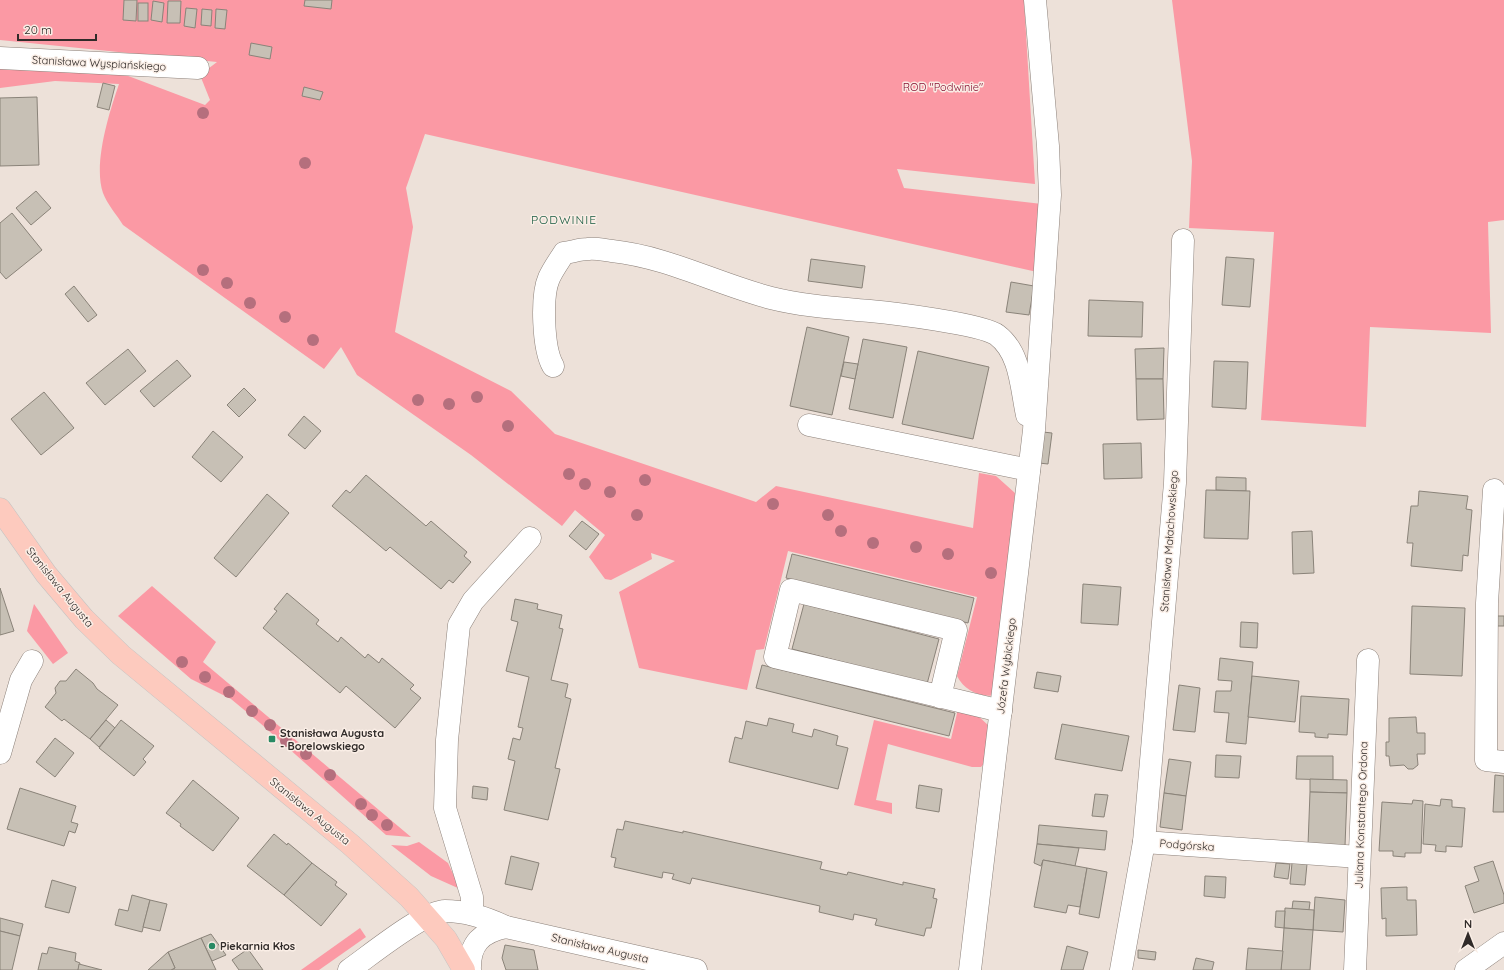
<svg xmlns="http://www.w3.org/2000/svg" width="1504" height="970" font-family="Quicksand,sans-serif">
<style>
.green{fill:#fb99a4}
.building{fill:#c7c0b5;stroke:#8a8379}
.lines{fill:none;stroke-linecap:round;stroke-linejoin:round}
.minor-casing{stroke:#8c817a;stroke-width:23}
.major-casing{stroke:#c5c4c3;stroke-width:23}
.minor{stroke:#fff;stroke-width:22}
.major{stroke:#fdcabe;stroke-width:22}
.tree{fill:#b56f7d}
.poi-dot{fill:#288a64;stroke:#faeee6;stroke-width:1.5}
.labels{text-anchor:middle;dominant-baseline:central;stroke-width:3;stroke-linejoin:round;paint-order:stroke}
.street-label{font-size:11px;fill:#302b29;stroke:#faeee6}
.park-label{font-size:11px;fill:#881132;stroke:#faeee6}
.poi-label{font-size:11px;font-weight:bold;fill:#302b29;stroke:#faeee6;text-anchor:start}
.neighbourhood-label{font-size:12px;letter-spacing:1px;fill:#15593f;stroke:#faeee6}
</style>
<rect width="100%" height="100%" fill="#ede1d9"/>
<g class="green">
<path d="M0,0H1024L1035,184L897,169L904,188L1042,204L1037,272L425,134L406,188L413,227L395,332L511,391L555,434L756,502L776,486L973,528L979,473L996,476L1015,493L995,695C980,698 964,690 957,676L977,597L788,551L764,649L756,650L747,690L639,668L619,592L675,561L651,553L652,559L611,580L605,579L589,557L605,535L575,510L562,526L471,455L357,375L341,347L324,369L123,225C117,215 107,204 103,193C93,164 109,113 119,84L55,81L0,88V63L123,74L205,105L210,100L200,75L217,62L0,40Z"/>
<path d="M1172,0H1504V220L1488,222L1491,333L1370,327L1366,427L1261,420L1274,232L1189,228L1192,161Z"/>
<path d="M152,586L216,642L203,662L411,837L386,835L260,723L231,699L191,679L118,616Z"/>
<path d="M34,604L68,653L53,664L27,631Z"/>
<path d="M958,709L975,713L990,727L986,761L981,767H972L888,744L876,800L892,803V814L854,805L874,720L951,739Z"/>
<path d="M419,842L448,863L460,889L431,876L391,845L407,846Z"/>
<path d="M360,928L366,937L319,970H301Z"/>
</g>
<g class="building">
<path d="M124,0H137L136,21L123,20Z"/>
<path d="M305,0H332L331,9L304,6Z"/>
<path d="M153,1L164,3L162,22L151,20Z"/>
<path d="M168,1H181L180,23H167Z"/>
<rect x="138" y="3" width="10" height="18"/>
<path d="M186,8L197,9L195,28L184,26Z"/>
<path d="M202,9L212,10L211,26L201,25Z"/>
<path d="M216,9L227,10L225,29L215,28Z"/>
<path d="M251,43L272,47L270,59L249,55Z"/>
<path d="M103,83L115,86L109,110L97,107Z"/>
<path d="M304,87L323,92L320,100L302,96Z"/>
<path d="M37,97L39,165L0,166V98Z"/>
<path d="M36,191L51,208L31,225L16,208Z"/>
<path d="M12,213L42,250L6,279L0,272V223Z"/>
<path d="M1226,257L1254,259L1250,307L1222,305Z"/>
<path d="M811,259L865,266L862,288L808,281Z"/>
<path d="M1011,282L1034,286L1029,315L1006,312Z"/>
<path d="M74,286L97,315L88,322L65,294Z"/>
<path d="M1089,300L1143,302L1142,337L1088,336Z"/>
<path d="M807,327L849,337L832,415L790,406Z"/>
<path d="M863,339L907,347L893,418L849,409Z"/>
<path d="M1164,348L1163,379H1136L1135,349Z"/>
<path d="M128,349L146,371L105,405L86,383Z"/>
<path d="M918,351L989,367L973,439L902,424Z"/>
<path d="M177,360L191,376L154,407L140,391Z"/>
<path d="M1214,361L1248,362L1246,409L1212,407Z"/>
<path d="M844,362L858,364L855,379L841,376Z"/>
<path d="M1136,379H1163L1164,419L1137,420Z"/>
<path d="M244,388L256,400L239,417L227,405Z"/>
<path d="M44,392L74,428L41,455L11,419Z"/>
<path d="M304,416L321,431L305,449L288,435Z"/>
<path d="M213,431L243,457L221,482L192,457Z"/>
<path d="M1043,432L1052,433L1048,464L1039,463Z"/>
<path d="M1141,443L1142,478L1104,479L1103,444Z"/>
<path d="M366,475L426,526L431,521L467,552L464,556L471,562L453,583L449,580L441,589L390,547L386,551L332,506L346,490L350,493Z"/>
<path d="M1216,477L1246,478V491L1216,490Z"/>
<path d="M1206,490L1250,491L1248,539L1204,538Z"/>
<path d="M1419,491L1468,496L1466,509L1472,510L1468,556L1463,555L1462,571L1411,566L1413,543H1407L1411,506H1418Z"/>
<path d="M267,494L289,513L236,577L214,558Z"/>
<path d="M582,521L599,534L586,550L569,536Z"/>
<path d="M1312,531L1314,573L1293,574L1292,532Z"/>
<path d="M792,554L974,598L968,623L786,578Z"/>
<path d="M1083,584L1121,587L1118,625L1081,623Z"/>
<path d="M0,588L14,631L0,635Z"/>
<path d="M287,593L319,620L316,624L338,642L341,637L365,658L368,654L379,663L382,658L414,685L410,689L421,698L395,728L346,686L340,693L263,628L277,611L274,609Z"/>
<path d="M515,599L538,604L537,609L562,615L559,628L563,629L551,680L568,684L565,697L571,699L555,768L560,769L548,820L504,810L515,761L508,759L513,738L520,740L523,728L518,727L529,677L506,671L518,622L511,620Z"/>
<path d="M804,604L939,639L927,684L792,649Z"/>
<path d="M1412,606L1465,608L1462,676L1410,674Z"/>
<rect x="1497" y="616" width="7" height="10"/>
<path d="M1241,622L1258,623L1257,648L1240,647Z"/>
<path d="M1220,658L1253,662L1246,744L1226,742L1229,713L1214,712L1216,691H1231L1232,681L1218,680Z"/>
<path d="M762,665L955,713L949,736L756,688Z"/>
<path d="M76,669L93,683L97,689L118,705L90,739L64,719L62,721L45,707L56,693L55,688L60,681H66Z"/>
<path d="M1037,672L1061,676L1058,692L1034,688Z"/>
<path d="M1252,676L1299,681L1295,722L1248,717Z"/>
<path d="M1179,685L1200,688L1195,732L1173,730Z"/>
<path d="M1301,696L1349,699L1347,735L1328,734V738L1315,737V733L1299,732Z"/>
<path d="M1416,717L1417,733H1425V754H1417L1418,765L1413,769H1408L1404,765L1390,766L1389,756H1386V742H1389V718Z"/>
<path d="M769,718L794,724L792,732L812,737L814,729L838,736L836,745L848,748L838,789L729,762L735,737L742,739L746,721L767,726Z"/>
<path d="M106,720L115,728L99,747L90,739Z"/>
<path d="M121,720L154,746L143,759L146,762L134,776L99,748Z"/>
<path d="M1062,724L1129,736L1122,771L1055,759Z"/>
<path d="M55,738L74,753L55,777L36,762Z"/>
<path d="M1216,755L1241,756L1239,778L1215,777Z"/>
<path d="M1297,756H1333V780L1296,779Z"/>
<path d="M1169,759L1191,762L1186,796L1164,793Z"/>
<path d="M1495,775L1504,776V812H1493Z"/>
<path d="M1310,779L1347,780V793L1310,792Z"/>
<path d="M193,780L239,818L213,851L180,826L181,824L166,813Z"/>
<path d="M919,785L942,789L939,812L916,808Z"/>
<path d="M473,786L488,788L487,800L472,798Z"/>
<path d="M20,788L76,806L71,822L78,824L75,833L69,831L64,846L7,829Z"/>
<path d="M1310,792L1347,793L1345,846L1308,845Z"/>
<path d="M1164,793L1186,796L1182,830L1160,827Z"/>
<path d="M1095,794L1108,795L1104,817L1092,816Z"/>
<path d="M1441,799L1452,800V807L1465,808L1462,847L1446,846V852L1435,851L1436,845L1423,844L1425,804L1440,806Z"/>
<path d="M1413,800L1423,801L1421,853H1405V857L1393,856V851H1379L1382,802L1412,804Z"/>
<path d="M625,821L683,833V831L822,862L820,869L847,875L848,872L903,885V882L935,889L933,898L937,899L931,928H926L924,936L875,925L877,919L854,914L853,920L819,912L820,906L692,878L690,884L672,879L674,874L663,872L662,878L614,867L616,858L611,857L617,829L623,830Z"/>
<path d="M1039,825L1107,831L1105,850L1037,844Z"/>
<path d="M274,834L287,845L288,843L312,863L284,895L247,866Z"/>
<path d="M1037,844L1079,848L1075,866L1043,860L1041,866L1034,863Z"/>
<path d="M511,856L539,863L532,890L505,884Z"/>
<path d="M1043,860L1087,868L1080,907L1068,905L1066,913L1034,907Z"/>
<path d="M1493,861L1504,895V903L1474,913L1465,886L1479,881L1474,867Z"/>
<path d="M312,863L337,882L335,885L347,894L321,926L284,895Z"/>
<path d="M1276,863L1290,864L1288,879L1274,877Z"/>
<path d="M1292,863L1307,864L1305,885L1290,884Z"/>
<path d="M1087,868L1107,872L1099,918L1079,914Z"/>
<path d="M1205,876L1226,877L1225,898L1204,896Z"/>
<path d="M52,880L76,887L69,913L45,907Z"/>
<path d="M1407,887V900H1416L1417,935L1386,936V918L1382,919L1381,888Z"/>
<path d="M132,895L150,900L142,932L115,925L119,909L128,911Z"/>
<path d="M1315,897L1345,900L1343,932L1313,930Z"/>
<path d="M150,900L167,904L160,931L143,927Z"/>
<path d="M1293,901L1310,902L1309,910L1292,909Z"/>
<path d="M1285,908L1314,910L1313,930L1284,928Z"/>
<path d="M1276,911H1285L1284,928L1275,927Z"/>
<path d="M0,918L23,924L20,936L0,931Z"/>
<path d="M1284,928L1313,930L1310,970H1281Z"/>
<path d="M0,931L20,936L12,970H0Z"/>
<path d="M211,934L226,955L212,961L201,938Z"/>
<path d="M201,938L216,970H171L175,968L168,952Z"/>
<path d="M505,945L534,950L538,970H506L502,958Z"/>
<path d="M1067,946L1088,952L1083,970H1061Z"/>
<path d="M49,947L76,953L75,961L80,963L78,970H38L42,953L47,954Z"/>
<path d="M1248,948L1283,951L1281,970H1246Z"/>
<path d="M248,949L263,970H239L232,960Z"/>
<path d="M1138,950L1156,952L1155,960L1138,958Z"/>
<path d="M168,952L175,968L171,970H148Z"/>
<path d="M1196,958L1214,962L1212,970H1193Z"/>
<path d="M79,964L102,970H78Z"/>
</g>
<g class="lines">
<defs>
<g id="minor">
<path d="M0,58L198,68"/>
<path d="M553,366C543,349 541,296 549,278C553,269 559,261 564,253C572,252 580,249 588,249C595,248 604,250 612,251C668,257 717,284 771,298C803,306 837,308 870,311C892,313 982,324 997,335C1021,353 1021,388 1027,415"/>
<path d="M809,425L1029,470"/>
<path d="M1494,490L1487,603L1486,760L1504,762"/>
<path d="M940,697L956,630L791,590L775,657L1001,711"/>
<path d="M0,753L21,680L32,661"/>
<path d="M1144,842L1359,857"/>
<path d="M472,914V897L445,808L447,740L459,625L473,601L530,538"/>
<path d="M349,970C368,957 424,911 445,911C466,911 487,918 506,927L696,970"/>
<path d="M470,970C469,943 482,932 506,927"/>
<path d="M970,970L1034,430L1050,195L1048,146L1035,0"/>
<path d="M1121,970L1144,842L1175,483L1183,240"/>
<path d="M1355,970L1368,660"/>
<path d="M1466,970L1504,943"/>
</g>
<path id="major" d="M0,509L46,574L84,619L121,655L350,844L409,897L446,939L464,970"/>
</defs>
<use href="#minor" class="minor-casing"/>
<use href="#major" class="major-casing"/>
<use href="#minor" class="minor"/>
<use href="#major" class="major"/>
</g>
<g class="tree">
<circle cx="203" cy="113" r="6"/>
<circle cx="305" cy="163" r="6"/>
<circle cx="203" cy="270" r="6"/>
<circle cx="227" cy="283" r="6"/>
<circle cx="250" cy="303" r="6"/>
<circle cx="285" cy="317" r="6"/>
<circle cx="313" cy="340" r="6"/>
<circle cx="477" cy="397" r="6"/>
<circle cx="418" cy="400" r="6"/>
<circle cx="449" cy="404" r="6"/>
<circle cx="508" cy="426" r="6"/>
<circle cx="569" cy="474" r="6"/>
<circle cx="645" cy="480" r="6"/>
<circle cx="585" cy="484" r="6"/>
<circle cx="610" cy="492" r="6"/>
<circle cx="773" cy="504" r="6"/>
<circle cx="637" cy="515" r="6"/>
<circle cx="828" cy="515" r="6"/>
<circle cx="841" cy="531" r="6"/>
<circle cx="873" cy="543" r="6"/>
<circle cx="916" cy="547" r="6"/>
<circle cx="948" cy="554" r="6"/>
<circle cx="991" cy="573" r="6"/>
<circle cx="182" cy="662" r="6"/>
<circle cx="205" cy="677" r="6"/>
<circle cx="229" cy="692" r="6"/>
<circle cx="252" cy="711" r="6"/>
<circle cx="270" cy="725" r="6"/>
<circle cx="286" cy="741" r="6"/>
<circle cx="306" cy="754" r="6"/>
<circle cx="330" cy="775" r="6"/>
<circle cx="361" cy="804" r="6"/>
<circle cx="372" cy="815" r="6"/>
<circle cx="387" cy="825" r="6"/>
</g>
<g class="poi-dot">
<rect x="268" y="735" width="8" height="8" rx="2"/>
<circle cx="212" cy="946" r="4"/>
</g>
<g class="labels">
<g class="street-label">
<text transform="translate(99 63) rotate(3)">Stanisława Wyspiańskiego</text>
<text transform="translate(1169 541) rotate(-86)">Stanisława Małachowskiego</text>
<text transform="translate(60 587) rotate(51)">Stanisława Augusta</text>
<text transform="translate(1006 666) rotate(-83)">Józefa Wybickiego</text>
<text transform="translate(310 811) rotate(39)">Stanisława Augusta</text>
<text transform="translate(1361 815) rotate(-88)">Juliana Konstantego Ordona</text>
<text transform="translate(1187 845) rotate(4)">Podgórska</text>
<text transform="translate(600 948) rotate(13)">Stanisława Augusta</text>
</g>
<g class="park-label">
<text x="943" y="87">ROD "Podwinie"</text>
</g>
<g class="poi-label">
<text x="280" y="733">Stanisława Augusta<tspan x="280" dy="13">- Borelowskiego</tspan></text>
<text x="220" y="946">Piekarnia Kłos</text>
</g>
<g class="neighbourhood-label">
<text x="564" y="219">PODWINIE</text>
</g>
</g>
<g transform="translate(1468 934)" stroke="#faeee6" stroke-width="3" paint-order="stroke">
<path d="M0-3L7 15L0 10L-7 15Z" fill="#302b29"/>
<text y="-6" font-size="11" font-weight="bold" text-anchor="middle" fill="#302b29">N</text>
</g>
<path d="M18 34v6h78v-6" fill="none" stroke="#302b29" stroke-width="2"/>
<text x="24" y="34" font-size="12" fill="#302b29" stroke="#faeee6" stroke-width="3" paint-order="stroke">20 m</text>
</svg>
